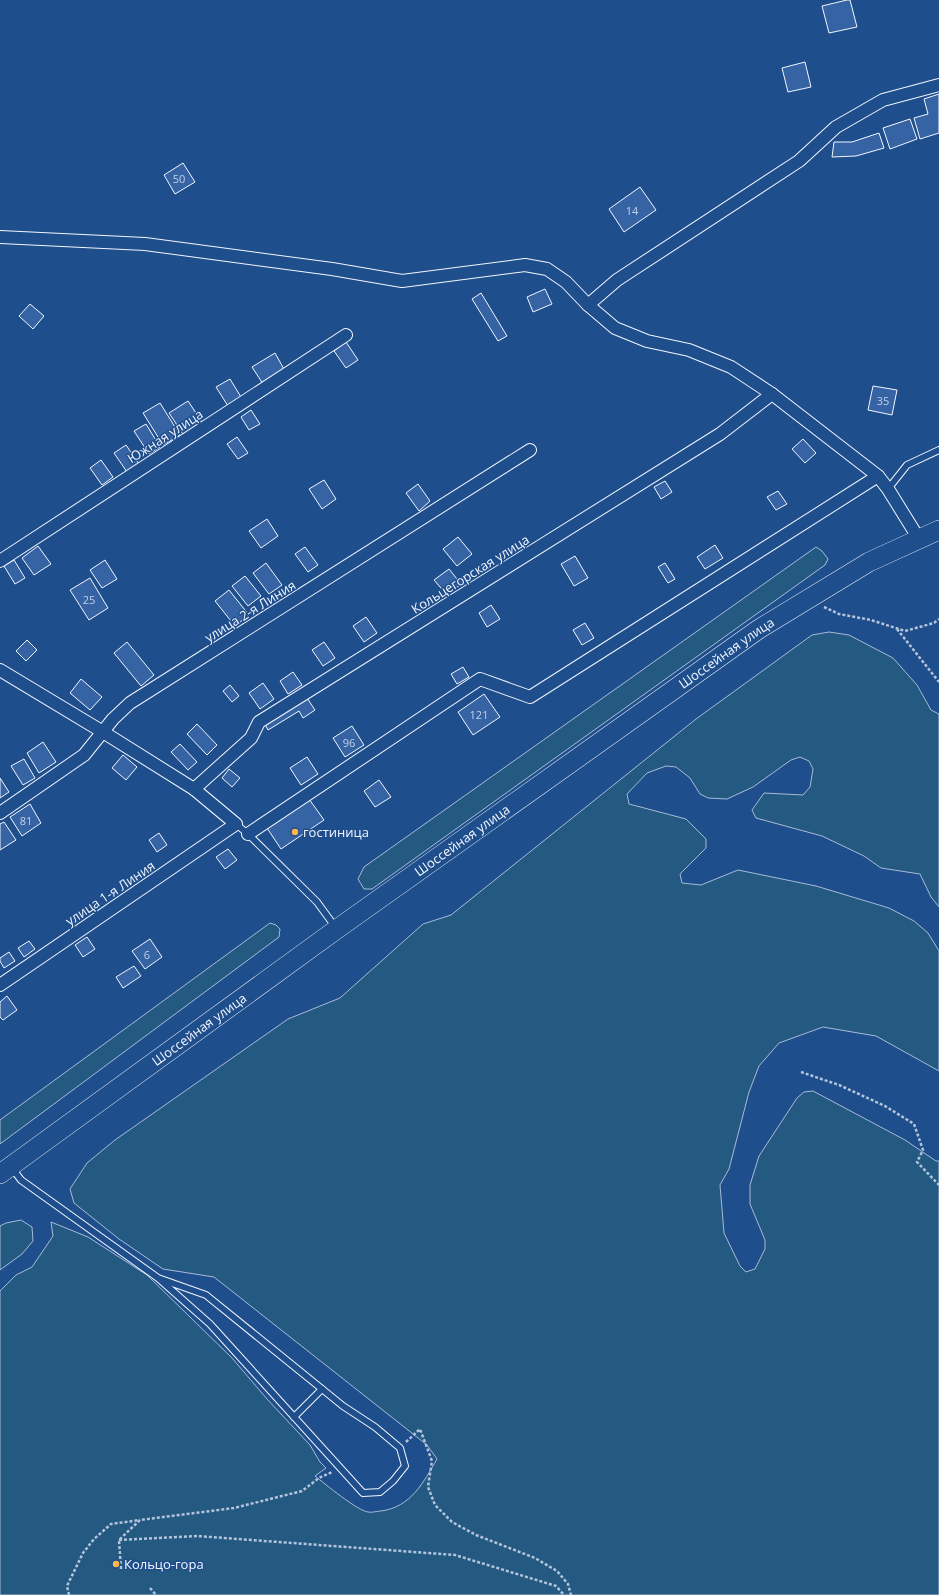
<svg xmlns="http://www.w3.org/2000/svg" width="939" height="1595" font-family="'Open Sans',sans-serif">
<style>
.green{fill:#245a82;stroke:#a8bbd7}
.building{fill:#3563a3;stroke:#f2f6ff}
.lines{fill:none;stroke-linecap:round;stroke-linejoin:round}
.service-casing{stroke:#f2f6ff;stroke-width:8}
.minor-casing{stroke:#f2f6ff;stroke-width:14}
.primary-casing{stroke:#f2f6ff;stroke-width:20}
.path{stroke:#b3c4dc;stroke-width:2.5;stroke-dasharray:3 2;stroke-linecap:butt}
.service{stroke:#1f4e8c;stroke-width:6}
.minor{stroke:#1f4e8c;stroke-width:12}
.primary{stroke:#1f4e8c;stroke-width:19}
.poi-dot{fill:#ffb74d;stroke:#1f4e8c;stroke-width:1.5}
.labels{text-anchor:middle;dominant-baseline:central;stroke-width:3;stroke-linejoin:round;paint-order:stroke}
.number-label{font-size:11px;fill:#c3d1e8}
.street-label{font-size:13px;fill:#f2f6ff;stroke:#1f4e8c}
.poi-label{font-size:13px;fill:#f2f6ff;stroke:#1f4e8c;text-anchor:start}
</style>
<rect width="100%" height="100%" fill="#1f4e8c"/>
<g class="green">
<path d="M816,547L822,551L828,559L825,565L372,889H364L358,879L364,867Z"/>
<path d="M829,632L849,635L893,658L917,685L931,710L939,714V907L931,897L920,874L881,868L864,856L822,836L756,818L752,810L764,793L803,795L810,787L813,769L809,761L800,757L791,760L753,787L727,799L708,798L700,794L690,778L676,767L666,766L647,773L627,794L629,804L686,819L706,839V848L680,874L682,883L701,885L738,870L816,886L889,908L914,921L928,933L939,951V1071L876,1036L823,1027L779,1043L759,1066L749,1092L729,1169L720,1185L724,1233L740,1266L746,1272L755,1269L765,1249V1240L750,1204V1185L759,1156L797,1098L804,1092L813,1091L905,1140L936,1161H939V1595H0V1291L16,1275L32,1267L53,1236L51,1222L88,1237L147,1275L232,1358L267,1399L310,1445L320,1462L326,1468L315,1476C325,1484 358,1511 368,1512C372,1513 377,1511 381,1511C411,1507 423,1483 437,1459L427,1445L214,1277L163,1269L119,1239L74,1203L70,1189L87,1163L115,1140L288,1019L340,998L423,924L451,915L696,719L812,635Z"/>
<path d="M270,923L276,925L280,929L279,937L0,1144V1120Z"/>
<path d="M21,1220L32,1227L33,1241L22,1254L0,1270V1226L6,1223Z"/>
</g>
<g class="building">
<path d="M847,0H850L857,27L829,33L822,6Z"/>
<path d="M805,62L811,87L788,92L782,68Z"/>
<path d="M939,94V133L920,139L914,118L928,114L924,99Z"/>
<path d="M910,119L917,139L890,149L883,128Z"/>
<path d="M879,133L884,148L856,156L832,157L834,142H852Z"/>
<path d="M183,163L195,182L175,194L164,175Z"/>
<path d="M640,187L656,210L624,232L609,209Z"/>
<path d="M545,289L552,304L533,312L527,297Z"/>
<path d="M481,293L507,336L498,341L472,299Z"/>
<path d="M30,304L44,316L33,329L19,316Z"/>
<path d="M346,342L358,360L346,368L334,351Z"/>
<path d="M275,353L285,371L263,384L252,367Z"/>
<path d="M230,379L241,397L228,406L216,387Z"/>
<path d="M873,386L897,390L892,415L868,410Z"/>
<path d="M188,401L202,422L183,434L169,413Z"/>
<path d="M160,403L180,435L163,445L143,413Z"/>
<path d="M251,410L260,424L249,430L241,417Z"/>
<path d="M146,424L160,447L149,454L134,431Z"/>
<path d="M237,437L248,453L238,459L227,444Z"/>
<path d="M803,439L816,453L805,463L792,449Z"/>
<path d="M126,445L139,464L127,472L114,453Z"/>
<path d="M101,460L113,477L102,485L90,468Z"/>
<path d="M324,480L336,499L322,509L309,489Z"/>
<path d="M665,481L672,492L661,499L654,487Z"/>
<path d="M418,484L430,501L419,511L406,493Z"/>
<path d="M778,491L787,504L776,510L767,497Z"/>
<path d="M267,519L278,536L261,548L249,531Z"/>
<path d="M458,537L472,554L457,566L443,549Z"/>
<path d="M715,545L723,558L705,569L697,557Z"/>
<path d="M38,546L51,564L34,575L22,558Z"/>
<path d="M305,547L318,565L308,572L295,554Z"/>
<path d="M575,556L588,578L574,586L561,564Z"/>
<path d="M14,560L25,578L15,584L4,566Z"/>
<path d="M105,560L117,579L102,588L90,570Z"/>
<path d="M266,563L282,585L269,594L253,573Z"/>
<path d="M665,563L675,579L668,583L658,567Z"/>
<path d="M449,569L461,584L447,595L434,580Z"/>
<path d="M245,576L261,596L248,606L232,586Z"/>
<path d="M90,578L108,608L89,620L70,590Z"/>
<path d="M229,590L249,615L235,626L215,601Z"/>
<path d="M491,605L500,619L487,627L479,613Z"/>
<path d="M366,617L377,633L364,642L353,626Z"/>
<path d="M585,623L594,638L582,645L573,630Z"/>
<path d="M27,640L37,650L26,661L16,651Z"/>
<path d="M127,642L154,675L141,686L114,653Z"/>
<path d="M324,642L335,658L323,666L312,650Z"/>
<path d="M463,667L469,677L457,684L451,674Z"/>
<path d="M293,672L302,685L288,694L280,681Z"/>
<path d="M81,679L102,697L90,710L70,693Z"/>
<path d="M263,683L274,699L260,709L249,693Z"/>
<path d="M230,685L239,696L232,702L223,691Z"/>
<path d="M484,694L500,717L473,735L458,712Z"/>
<path d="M307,698L315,710L303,718L299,711L268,730L265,724Z"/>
<path d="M197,724L217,745L207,755L187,734Z"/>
<path d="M352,726L364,745L345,757L333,738Z"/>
<path d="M43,742L56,762L39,773L27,753Z"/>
<path d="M180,744L197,762L188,770L171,752Z"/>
<path d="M123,755L137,767L126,780L112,768Z"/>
<path d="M307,757L318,774L301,785L290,768Z"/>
<path d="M24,759L35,778L23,785L11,766Z"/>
<path d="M229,769L240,778L232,787L222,778Z"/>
<path d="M0,778L9,792L0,798Z"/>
<path d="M379,780L391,797L375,807L364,791Z"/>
<path d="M309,799L324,820L281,849L267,828Z"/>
<path d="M30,804L41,823L22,836L10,817Z"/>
<path d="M4,822L16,840L0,850V824Z"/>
<path d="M159,833L167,845L157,852L149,840Z"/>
<path d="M228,849L237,860L225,869L216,857Z"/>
<path d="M87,937L95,949L83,957L75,945Z"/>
<path d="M150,939L162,957L145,969L132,951Z"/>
<path d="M29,941L35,949L24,957L18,948Z"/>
<path d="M9,952L15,961L4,968L0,961V958Z"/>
<path d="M134,966L141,976L123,988L116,977Z"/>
<path d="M7,996L17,1010L3,1020L0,1017V1002Z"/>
</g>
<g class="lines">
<defs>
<g id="service">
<path d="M888,489L907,465L939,450"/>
<path d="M236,824L248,834L317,902L336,928"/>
<path d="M12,1168L21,1180L158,1278L210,1324L363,1493L380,1492L393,1481L405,1466L400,1448L375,1427L343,1406L206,1295L158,1278"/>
<path d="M294,1417L322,1389"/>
</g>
<g id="minor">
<path d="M0,237L145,244L332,269L402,281L525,265L547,269L566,282L588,305L615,328L647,341L689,350L731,367L772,394L878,476L888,489L919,539"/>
<path d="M588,305L617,280L799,161L836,127L883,100L939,85"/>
<path d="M0,561L346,335"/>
<path d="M0,670L103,732L194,789L236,824L0,985"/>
<path d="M194,789L251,738L259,722L720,434L772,394"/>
<path d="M0,813L84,755L113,719L130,703L530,450"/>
<path d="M248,834L480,679L530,697L878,476"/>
</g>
<g id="primary">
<path id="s1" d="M0,1174L337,929L759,629L869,562L939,530"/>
</g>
</defs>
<use href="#service" class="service-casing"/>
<use href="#minor" class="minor-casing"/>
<use href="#primary" class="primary-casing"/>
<g class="path">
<path d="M824,607L839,614L871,620L905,631L934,623L939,619"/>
<path d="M897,629L939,682"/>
<path d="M801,1072L839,1085L885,1106L914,1124L923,1150L917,1162L939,1185"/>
<path d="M406,1442L420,1429L432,1461L428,1487L435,1505L452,1522L476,1535L535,1558L557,1571L568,1584L571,1595"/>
<path d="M119,1540L197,1536L455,1555L556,1586L564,1595"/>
<path d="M121,1569L119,1540L140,1520L234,1508L302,1491L319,1478L332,1472"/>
<path d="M150,1588L156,1595"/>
<path d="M69,1595L67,1586L83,1553L94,1539L111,1524L140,1520"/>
</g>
<use href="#service" class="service"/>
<use href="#minor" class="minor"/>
<use href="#primary" class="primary"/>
</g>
<g class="poi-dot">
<circle cx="295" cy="832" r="4"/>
<circle cx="116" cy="1564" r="4"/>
</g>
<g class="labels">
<g class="number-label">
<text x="179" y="178">50</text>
<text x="632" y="210">14</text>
<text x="883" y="400">35</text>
<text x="89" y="599">25</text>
<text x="479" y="714">121</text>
<text x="349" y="742">96</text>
<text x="26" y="820">81</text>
<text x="147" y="954">6</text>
</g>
<g class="street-label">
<text transform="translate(165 436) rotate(-33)">Южная улица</text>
<text transform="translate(470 574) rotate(-32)">Кольцегорская улица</text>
<text transform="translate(250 611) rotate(-32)">улица 2-я Линия</text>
<text stroke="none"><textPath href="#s1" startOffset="894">Шоссейная улица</textPath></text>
<text stroke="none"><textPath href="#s1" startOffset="570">Шоссейная улица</textPath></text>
<text transform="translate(110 893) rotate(-34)">улица 1-я Линия</text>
<text stroke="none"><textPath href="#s1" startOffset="246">Шоссейная улица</textPath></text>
</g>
<g class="poi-label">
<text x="303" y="832">гостиница</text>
<text x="124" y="1564">Кольцо-гора</text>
</g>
</g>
</svg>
